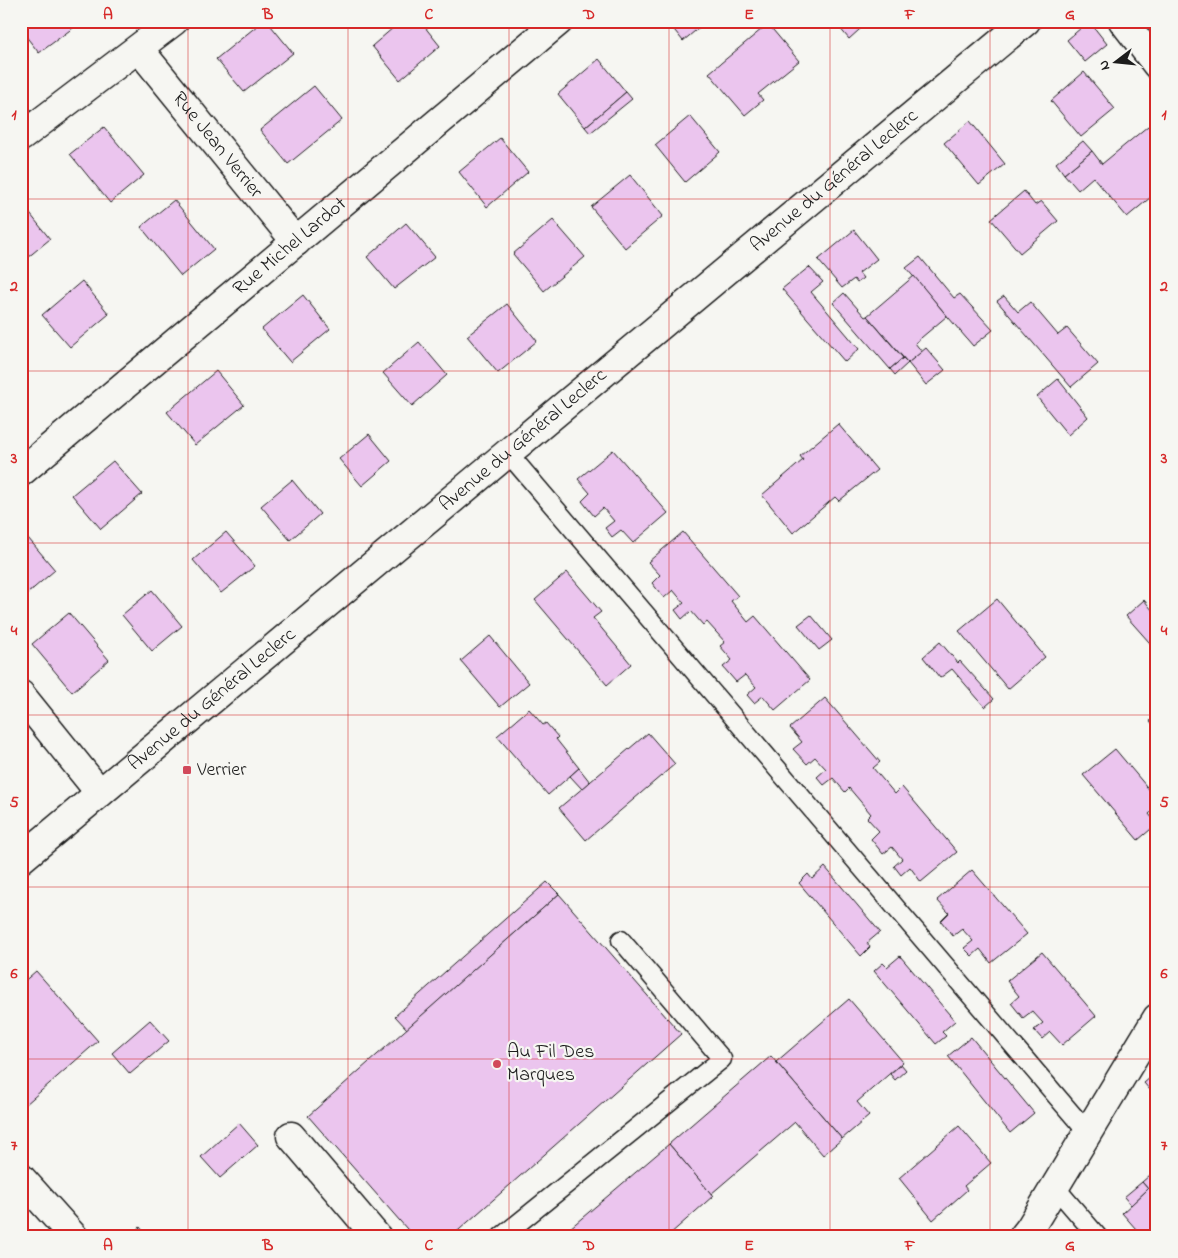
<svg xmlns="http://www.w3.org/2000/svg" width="1178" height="1258" font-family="'Indie Flower',sans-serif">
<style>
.building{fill:#ebc5ee;stroke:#1c1c1c}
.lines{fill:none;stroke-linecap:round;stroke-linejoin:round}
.service-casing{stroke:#1c1c1c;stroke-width:21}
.minor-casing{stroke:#1c1c1c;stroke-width:31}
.secondary-casing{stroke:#1c1c1c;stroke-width:31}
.service{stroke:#f6f6f2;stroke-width:18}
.minor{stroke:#f6f6f2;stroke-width:28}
.secondary{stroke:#f6f6f2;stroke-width:28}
.grid{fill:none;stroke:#d62828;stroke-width:1;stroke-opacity:0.55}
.poi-dot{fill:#d1495b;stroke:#f6f6f2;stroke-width:2}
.labels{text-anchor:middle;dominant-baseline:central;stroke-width:4.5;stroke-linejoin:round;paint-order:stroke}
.street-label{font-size:20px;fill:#1c1c1c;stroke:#f6f6f2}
.poi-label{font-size:20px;fill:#1c1c1c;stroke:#f6f6f2;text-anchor:start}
.neatline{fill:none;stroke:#d62828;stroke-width:2}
.grid-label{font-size:16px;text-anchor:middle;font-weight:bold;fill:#d62828}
</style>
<rect width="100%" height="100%" fill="#f6f6f2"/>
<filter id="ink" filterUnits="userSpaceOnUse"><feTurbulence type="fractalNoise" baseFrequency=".02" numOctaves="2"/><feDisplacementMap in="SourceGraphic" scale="10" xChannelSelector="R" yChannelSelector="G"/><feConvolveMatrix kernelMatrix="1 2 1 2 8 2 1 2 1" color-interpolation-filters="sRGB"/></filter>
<g filter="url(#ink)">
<g class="building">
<path d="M21,21H81V22L39,53L21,30Z"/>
<path d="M263,21H267L293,53L244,92L216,59Z"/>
<path d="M401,21H420L440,46L400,80L372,46Z"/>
<path d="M667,21H707L683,41Z"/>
<path d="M834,21H869L849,39Z"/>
<path d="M1089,21L1107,44L1085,62L1067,40Z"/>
<path d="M768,24L799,61L758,94L763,100L745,115L709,73Z"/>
<path d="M599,59L626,92L585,127L558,94Z"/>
<path d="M1084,72L1115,109L1081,137L1051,101Z"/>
<path d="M314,86L342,120L288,164L260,130Z"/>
<path d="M626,92L632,99L590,133L585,127Z"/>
<path d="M690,116L720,152L685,182L655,145Z"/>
<path d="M970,121L1005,164L979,185L944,143Z"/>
<path d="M1148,126L1157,136V192L1127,217L1093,177L1078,190L1064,174L1092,151L1102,164Z"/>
<path d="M104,127L144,175L110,203L70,154Z"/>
<path d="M500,138L528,172L487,207L459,172Z"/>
<path d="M1083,141L1092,151L1064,174L1056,163Z"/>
<path d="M630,175L663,216L625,248L591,207Z"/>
<path d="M1024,191L1035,205L1041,201L1058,221L1020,253L991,219Z"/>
<path d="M174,200L214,249L181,276L141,227Z"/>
<path d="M23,205L50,239L21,263V207Z"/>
<path d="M553,220L585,257L544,291L513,254Z"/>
<path d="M406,223L435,257L394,289L367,257Z"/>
<path d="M854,230L877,259L859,273L863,278L857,283L854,279L842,288L818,260Z"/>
<path d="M920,257L954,298L960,294L993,330L973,346L906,268Z"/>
<path d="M809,267L823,282L811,292L859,349L845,362L782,289Z"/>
<path d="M914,276L947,316L915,343L922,352L908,363L867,316Z"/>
<path d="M82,281L109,314L70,347L42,315Z"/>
<path d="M844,293L865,317L867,316L903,358L890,369L833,303Z"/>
<path d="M303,295L330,329L290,362L262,329Z"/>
<path d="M1004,296L1018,312L1030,302L1058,335L1067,328L1098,364L1071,387L997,301Z"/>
<path d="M507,304L537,341L498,373L467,336Z"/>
<path d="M419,342L447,375L412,406L383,373Z"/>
<path d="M926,348L945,370L926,385L908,363Z"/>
<path d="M903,358L908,363L895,375L890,369Z"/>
<path d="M216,371L244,405L195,445L167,412Z"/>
<path d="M1058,379L1088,417L1068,435L1037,397Z"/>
<path d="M838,424L877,470L839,501L835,497L793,533L762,495L803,460L800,456Z"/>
<path d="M369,434L391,461L362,486L339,459Z"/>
<path d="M613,450L668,513L633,543L621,530L612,537L605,528L614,521L603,508L594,516L582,501L590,493L578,479Z"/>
<path d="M113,461L142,494L101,529L72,495Z"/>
<path d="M292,480L320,514L290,540L261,506Z"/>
<path d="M226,532L255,566L221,593L193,560Z"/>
<path d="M683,532L738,596L731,601L748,622L755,616L810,680L775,710L763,696L754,703L747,695L756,687L745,675L736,682L723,667L732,660L720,646L725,642L707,622L703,625L691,611L682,619L675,610L684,603L673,590L664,598L652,583L660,575L648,562Z"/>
<path d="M28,538L55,570L21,599V543Z"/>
<path d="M567,572L601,612L593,618L631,664L607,685L535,600Z"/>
<path d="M152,590L182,626L152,651L122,615Z"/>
<path d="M997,599L1045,657L1008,689L959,631Z"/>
<path d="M1144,600L1157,616V651L1126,616Z"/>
<path d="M69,613L109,660L72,692L32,644Z"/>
<path d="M811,615L832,640L819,650L798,625Z"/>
<path d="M490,636L529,683L500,707L461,661Z"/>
<path d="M940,642L958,663L960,661L994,699L985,707L952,669L940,678L923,657Z"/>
<path d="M825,698L880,762L873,768L895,794L902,787L957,852L921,882L910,867L901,875L894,866L902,859L892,847L883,854L871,839L879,831L867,818L871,814L849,788L845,792L833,778L824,785L817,777L826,769L815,757L807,764L793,749L802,742L790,728Z"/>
<path d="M529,709L543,725L546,723L558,737L556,739L579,768L548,795L497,736Z"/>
<path d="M1157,715V729L1150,721Z"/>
<path d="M648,733L675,764L586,840L559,808Z"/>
<path d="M1115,749L1157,799V807L1149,814L1157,824L1138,840L1083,775Z"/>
<path d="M579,768L590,782L582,789L570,776Z"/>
<path d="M825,867L880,932L867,943L870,947L861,956L799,883L808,874L812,879Z"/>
<path d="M972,870L1027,934L991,963L980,949L972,956L964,948L973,941L962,929L953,936L941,921L949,913L937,900Z"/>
<path d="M547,882L559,894L407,1029L395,1016Z"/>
<path d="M559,894L681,1034L451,1237H414L308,1116Z"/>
<path d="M1042,952L1096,1016L1062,1045L1050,1032L1042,1039L1034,1030L1043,1023L1032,1011L1023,1018L1011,1003L1019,996L1007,981Z"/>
<path d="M900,956L955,1021L942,1032L946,1036L936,1044L874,971L883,963L887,967Z"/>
<path d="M36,971L98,1041L25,1105L21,1101V984Z"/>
<path d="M849,999L903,1062L857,1102L869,1116L842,1139L776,1062Z"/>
<path d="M150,1020L169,1041L130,1074L112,1053Z"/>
<path d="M971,1037L1034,1113L1010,1133L948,1056Z"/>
<path d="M771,1056L842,1139L823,1155L795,1122L711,1194L669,1144Z"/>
<path d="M901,1064L906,1070L895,1080L890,1074Z"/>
<path d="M1157,1072V1085L1150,1090L1144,1083Z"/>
<path d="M239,1123L258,1145L220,1178L201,1157Z"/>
<path d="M959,1126L991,1163L964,1186L967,1190L933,1220L899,1178Z"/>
<path d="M669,1144L713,1196L669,1235L670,1237H576L569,1229Z"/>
<path d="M1157,1169V1237H1143L1122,1213L1148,1189L1142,1182Z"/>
<path d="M1142,1182L1148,1189L1131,1205L1124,1197Z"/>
<path d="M140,1227L148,1237H135L132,1234Z"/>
<path d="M569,1229L576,1237H560Z"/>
</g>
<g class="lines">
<defs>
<g id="service">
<path d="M508,453L1088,1133"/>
<path d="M1055,1187L1098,1237"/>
<path d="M501,1237L722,1059L621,940"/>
</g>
<g id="minor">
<path d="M1123,21L1157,65"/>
<path id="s1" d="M139,49L296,242"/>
<path d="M21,137L174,21"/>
<path id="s2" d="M21,472L559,21"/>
<path d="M21,695L100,793"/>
<path d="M291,1136L377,1237"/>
<path d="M21,1178L74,1237"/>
<path d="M1023,1237L1030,1228L1157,1018"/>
</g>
<g id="secondary">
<path id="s3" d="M21,859L149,752L1026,21"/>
</g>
</defs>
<use href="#service" class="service-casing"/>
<use href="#minor" class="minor-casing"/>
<use href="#secondary" class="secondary-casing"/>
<use href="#service" class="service"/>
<use href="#minor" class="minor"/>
<use href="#secondary" class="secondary"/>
</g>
</g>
<path class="grid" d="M188,21V1237M348,21V1237M509,21V1237M669,21V1237M830,21V1237M990,21V1237M21,199H1157M21,371H1157M21,543H1157M21,715H1157M21,887H1157M21,1059H1157"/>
<g class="poi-dot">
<rect x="182" y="765" width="10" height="10" rx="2.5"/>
<circle cx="497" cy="1064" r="5"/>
</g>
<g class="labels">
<g class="street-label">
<text stroke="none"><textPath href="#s1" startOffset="124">Rue Jean Verrier</textPath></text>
<text stroke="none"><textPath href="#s3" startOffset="1059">Avenue du Général Leclerc</textPath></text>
<text stroke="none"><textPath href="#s2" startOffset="351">Rue Michel Lardot</textPath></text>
<text stroke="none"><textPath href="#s3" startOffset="654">Avenue du Général Leclerc</textPath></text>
<text stroke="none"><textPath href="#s3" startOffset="249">Avenue du Général Leclerc</textPath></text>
</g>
<g class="poi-label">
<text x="197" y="770">Verrier</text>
<text x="507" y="1052">Au Fil Des<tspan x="507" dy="23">Marques</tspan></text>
</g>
</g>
<rect width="1178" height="1258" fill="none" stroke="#f6f6f2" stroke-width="55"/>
<g transform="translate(1116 62) rotate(254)" stroke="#f6f6f2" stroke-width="4" paint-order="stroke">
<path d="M0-4L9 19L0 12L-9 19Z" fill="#1c1c1c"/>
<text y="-8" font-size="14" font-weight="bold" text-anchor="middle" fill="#1c1c1c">N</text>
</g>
<rect x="28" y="28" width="1122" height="1202" class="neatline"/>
<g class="grid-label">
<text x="108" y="19">A</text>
<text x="268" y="19">B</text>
<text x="429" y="19">C</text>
<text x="589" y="19">D</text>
<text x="749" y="19">E</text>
<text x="910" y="19">F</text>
<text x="1070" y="19">G</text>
<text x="14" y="119">1</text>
<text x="1164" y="119">1</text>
<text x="14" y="291">2</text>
<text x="1164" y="291">2</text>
<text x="14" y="463">3</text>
<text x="1164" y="463">3</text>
<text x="14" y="635">4</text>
<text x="1164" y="635">4</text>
<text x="14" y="807">5</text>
<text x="1164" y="807">5</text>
<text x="14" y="978">6</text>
<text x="1164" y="978">6</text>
<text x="14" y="1150">7</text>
<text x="1164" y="1150">7</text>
<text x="108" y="1250">A</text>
<text x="268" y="1250">B</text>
<text x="429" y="1250">C</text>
<text x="589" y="1250">D</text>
<text x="749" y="1250">E</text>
<text x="910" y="1250">F</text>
<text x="1070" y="1250">G</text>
</g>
</svg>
